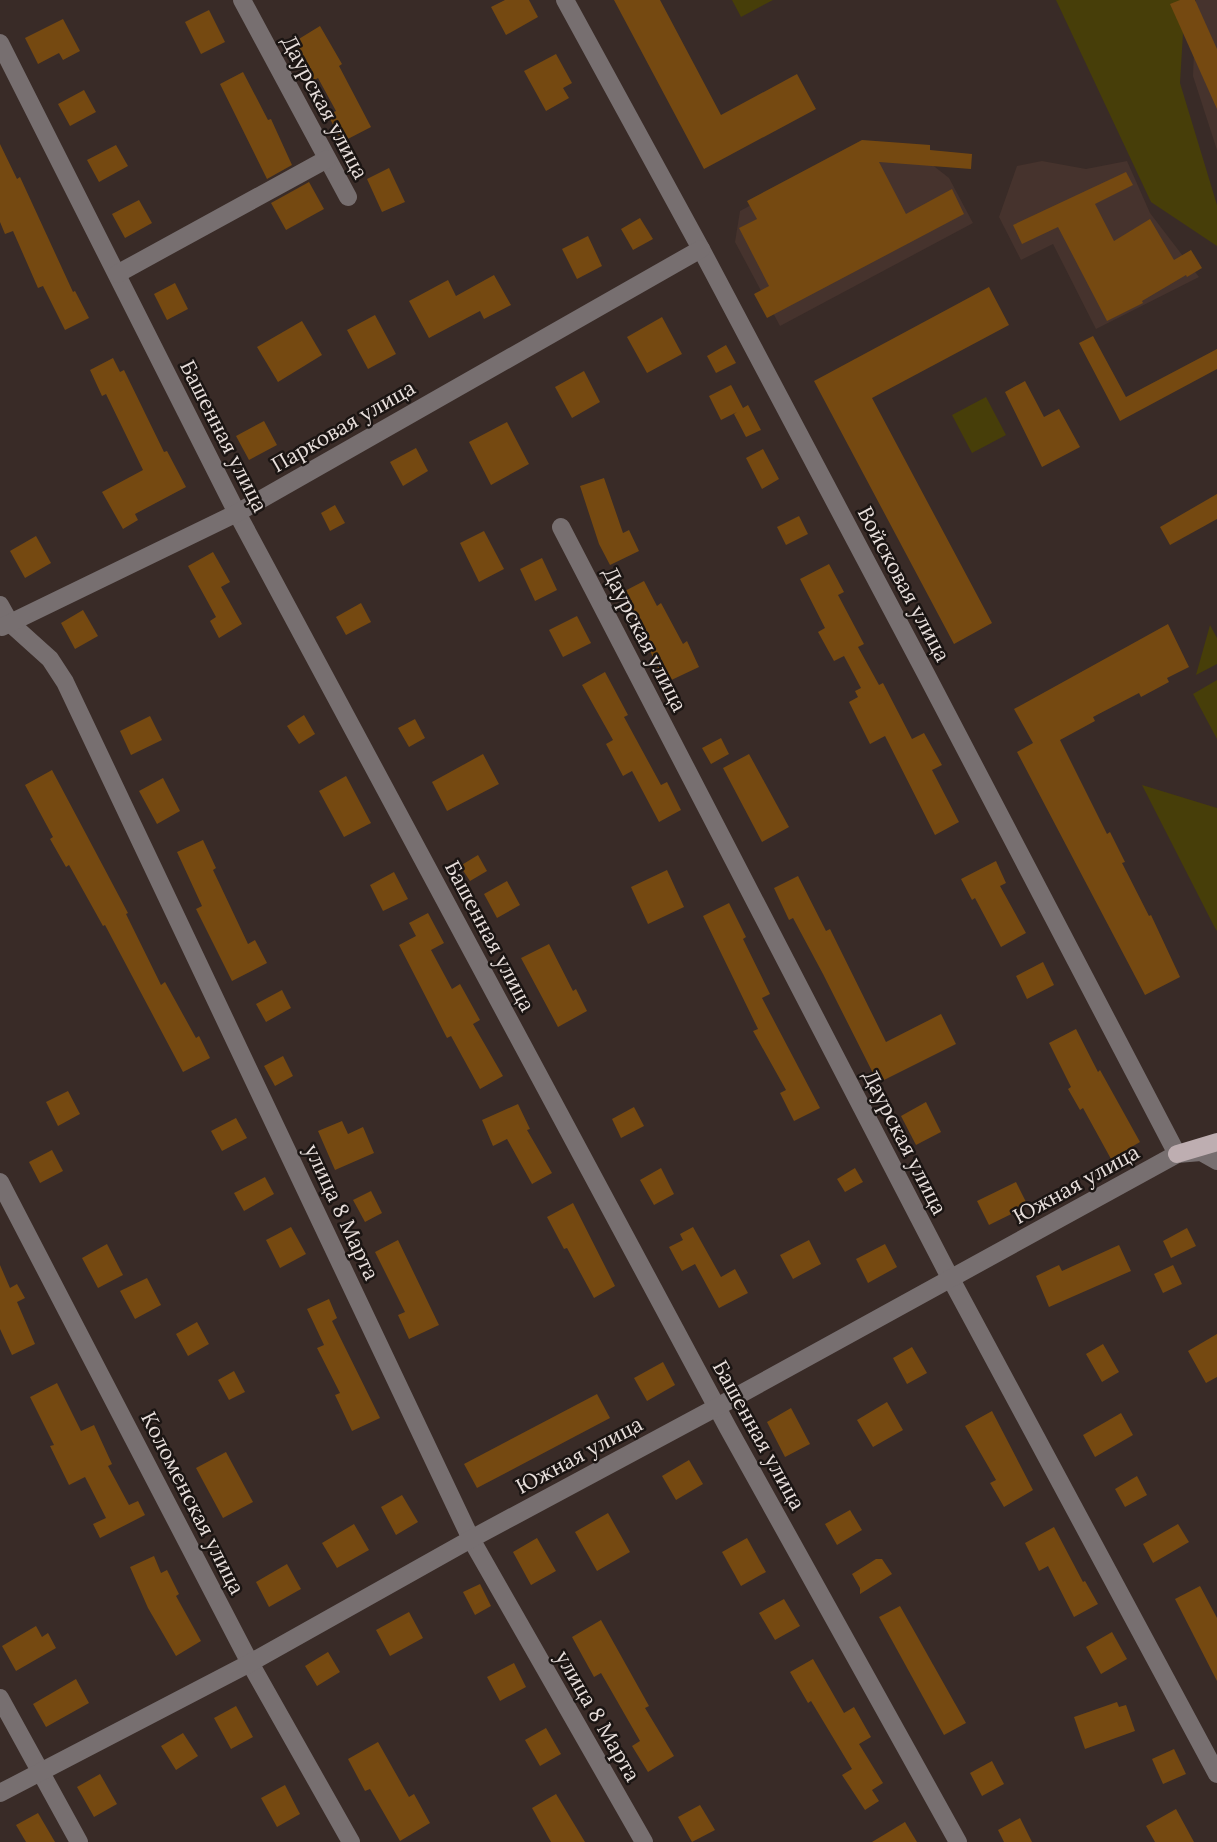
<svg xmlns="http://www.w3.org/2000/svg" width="1217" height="1842" font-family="Lora,serif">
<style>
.built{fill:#46332d}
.green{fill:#473e09}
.building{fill:#754911}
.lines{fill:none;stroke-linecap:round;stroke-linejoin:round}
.minor{stroke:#776f70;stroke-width:18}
.major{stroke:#beaeb1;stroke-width:18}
.labels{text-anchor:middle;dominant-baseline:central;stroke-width:5;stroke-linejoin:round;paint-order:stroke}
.street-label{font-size:21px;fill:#e8dfdc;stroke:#1b1513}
</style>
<rect width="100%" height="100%" fill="#392b27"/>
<g class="built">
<path d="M1196,0H1217V150L1193,76Z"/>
<path d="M849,152L921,156L949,178L973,223L780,326L735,242L740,211Z"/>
<path d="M1042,161L1086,169L1127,161L1150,213L1199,277L1096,329L1053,244L1021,260L999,217L1017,166Z"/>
</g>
<g class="green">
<path d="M732,0H773L741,17Z"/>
<path d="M1056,0H1185L1180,83L1217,205V246L1151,202Z"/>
<path d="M986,397L1006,435L972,453L952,415Z"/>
<path d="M1210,625L1217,638V664L1196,675Z"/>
<path d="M1217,680V739L1193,694Z"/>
<path d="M1142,785L1217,808V931L1215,928Z"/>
</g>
<g class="building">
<path d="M505,0H529L538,17L506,35L491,7Z"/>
<path d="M614,0H660L721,115L797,74L816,109L704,169Z"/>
<path d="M1180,0H1195L1217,49V109L1170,4Z"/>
<path d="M209,10L225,42L201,54L185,22Z"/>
<path d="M63,19L80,51L63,60L59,53L38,64L25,38Z"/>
<path d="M320,26L342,64L339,66L371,127L342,142L328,115L336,111L318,78L311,82L289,45Z"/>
<path d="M556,54L572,83L563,88L569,98L546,111L524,71Z"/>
<path d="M243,72L268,120L271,119L292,165L267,179L220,84Z"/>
<path d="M84,90L96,112L70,126L58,104Z"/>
<path d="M862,140L930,145V150L972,154L971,169L879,162L906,214L952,189L964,214L767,318L754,294L769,286L739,228L757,219L747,201Z"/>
<path d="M0,144L17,179L20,177L73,292L75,291L89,318L65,330L43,286L38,288L13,231L5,234L0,222Z"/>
<path d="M116,145L128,166L99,182L87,160Z"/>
<path d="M389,168L405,202L382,212L367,179Z"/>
<path d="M1126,172L1133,185L1095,204L1114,241L1150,219L1174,260L1191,250L1202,268L1187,277L1186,275L1142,301L1143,303L1107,321L1058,227L1022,244L1013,225Z"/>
<path d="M309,182L324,209L286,230L271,203Z"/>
<path d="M139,200L152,223L125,238L112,214Z"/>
<path d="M640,218L653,239L633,250L621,229Z"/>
<path d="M588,236L602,266L577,279L562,249Z"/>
<path d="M494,275L511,305L484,319L480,311L429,338L409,301L448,280L456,296Z"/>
<path d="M175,283L188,309L167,320L154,294Z"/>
<path d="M989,287L1009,325L872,398L992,623L954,644L814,381Z"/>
<path d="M375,315L396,354L368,369L347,330Z"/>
<path d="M662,317L682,354L647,373L627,337Z"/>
<path d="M302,321L322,355L278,382L257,347Z"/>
<path d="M1093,336L1126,397L1217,349V369L1120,421L1079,343Z"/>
<path d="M726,345L736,363L716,373L707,356Z"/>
<path d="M113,358L120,372L124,370L164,452L167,451L186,487L135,514L138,520L123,529L102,492L143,470L106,394L102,396L90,370Z"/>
<path d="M584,371L600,402L572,418L555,387Z"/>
<path d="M1025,381L1044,417L1059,409L1080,447L1042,467L1005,392Z"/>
<path d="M731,385L743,408L748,405L761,430L746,437L734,414L737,412L721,420L709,396Z"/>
<path d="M264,421L277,445L249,460L236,436Z"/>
<path d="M507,422L529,464L491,485L469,442Z"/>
<path d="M416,448L428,471L403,486L390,462Z"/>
<path d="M763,449L779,479L762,489L746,458Z"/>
<path d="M604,478L623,533L629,530L639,551L610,565L599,544L580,486Z"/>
<path d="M1217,494V519L1170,545L1160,527Z"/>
<path d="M335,505L345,523L330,531L321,513Z"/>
<path d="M799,516L808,534L786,545L777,527Z"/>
<path d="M484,531L504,569L479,582L460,543Z"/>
<path d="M36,536L51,563L25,578L10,551Z"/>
<path d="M213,552L230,582L221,587L242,624L219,638L210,621L216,617L188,566Z"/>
<path d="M542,558L557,590L535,601L520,569Z"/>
<path d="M829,564L844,592L838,595L864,644L858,647L879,685L883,683L912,739L924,733L942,765L932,770L959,822L935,835L885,736L870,744L849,702L858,697L855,691L861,688L844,656L834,661L818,632L825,628L800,579Z"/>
<path d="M644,581L657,606L661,603L683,644L687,641L699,667L665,683L644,638L619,594Z"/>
<path d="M361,603L371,622L346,635L336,617Z"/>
<path d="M83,610L98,636L75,649L61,623Z"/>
<path d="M577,616L591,643L563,657L549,630Z"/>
<path d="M1168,624L1189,667L1167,678L1169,682L1141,697L1139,693L1093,717L1095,721L1060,740L1107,834L1110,832L1125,862L1122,863L1149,916L1151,915L1180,977L1145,995L1017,752L1033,743L1014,709Z"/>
<path d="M605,672L628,715L624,717L661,785L667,782L681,810L659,822L632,771L623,776L606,744L613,740L582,685Z"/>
<path d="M304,715L315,734L299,744L287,726Z"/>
<path d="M150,716L162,740L131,755L120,731Z"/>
<path d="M415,719L425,738L409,747L398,728Z"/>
<path d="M721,738L729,754L711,764L702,748Z"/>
<path d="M483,754L499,784L447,811L432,782Z"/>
<path d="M749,754L789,827L762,842L723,768Z"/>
<path d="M52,770L128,913L126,914L161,985L165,982L196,1038L199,1036L210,1058L183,1072L105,925L103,926L69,865L66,867L50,839L53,837L25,785Z"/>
<path d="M346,776L371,823L344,837L319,791Z"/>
<path d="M163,778L180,811L157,824L139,791Z"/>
<path d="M203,840L216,868L213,870L248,944L255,940L267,963L232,981L196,909L202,906L177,852Z"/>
<path d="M478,855L487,871L470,881L460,866Z"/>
<path d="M996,861L1006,883L1000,886L1026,933L1001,947L975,898L972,900L961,879Z"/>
<path d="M667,870L684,907L648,924L631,887Z"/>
<path d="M394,872L408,899L383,911L370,885Z"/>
<path d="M798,876L826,931L830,929L886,1042L941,1014L956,1044L878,1083L823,974L793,918L789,920L774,888Z"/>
<path d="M507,881L520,905L497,918L484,894Z"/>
<path d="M729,903L746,937L743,939L770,994L762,998L820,1108L794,1121L780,1093L786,1090L753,1031L758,1029L703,916Z"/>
<path d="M428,913L444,943L431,950L452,989L460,984L480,1020L473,1024L503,1076L480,1089L451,1036L447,1038L399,945L416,936L409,923Z"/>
<path d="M549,944L573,991L576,989L587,1011L558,1027L521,958Z"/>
<path d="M1043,962L1054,985L1027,999L1016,976Z"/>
<path d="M282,990L291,1008L266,1022L256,1004Z"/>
<path d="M1076,1029L1098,1072L1100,1070L1140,1142L1111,1159L1083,1108L1080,1110L1068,1089L1071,1087L1049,1043Z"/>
<path d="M283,1056L293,1076L275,1086L264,1066Z"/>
<path d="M68,1091L80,1114L58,1126L46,1102Z"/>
<path d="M926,1102L941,1132L916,1145L901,1116Z"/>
<path d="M518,1104L530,1129L527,1130L552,1173L532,1184L507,1139L493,1146L482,1120Z"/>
<path d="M634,1107L644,1126L621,1138L612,1119Z"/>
<path d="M236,1118L247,1138L222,1151L211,1131Z"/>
<path d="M342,1121L348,1134L363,1127L374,1153L335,1170L318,1131Z"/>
<path d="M52,1150L63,1171L40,1183L29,1162Z"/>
<path d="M661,1168L674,1194L654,1205L640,1180Z"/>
<path d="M855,1168L863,1182L845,1192L837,1179Z"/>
<path d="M265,1177L274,1194L244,1211L234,1193Z"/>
<path d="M1016,1182L1028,1206L989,1225L977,1201Z"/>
<path d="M371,1191L382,1213L365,1222L353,1200Z"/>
<path d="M573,1203L615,1286L594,1298L567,1248L564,1249L547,1217Z"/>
<path d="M291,1227L306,1254L280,1268L266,1240Z"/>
<path d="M693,1227L721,1277L735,1269L748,1293L719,1308L695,1264L682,1271L669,1247L683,1240L680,1234Z"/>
<path d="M1187,1228L1196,1246L1171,1258L1163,1241Z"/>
<path d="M398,1240L439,1325L409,1339L398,1315L405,1312L375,1252Z"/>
<path d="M809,1240L821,1264L793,1279L780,1255Z"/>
<path d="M107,1244L123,1275L98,1288L82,1258Z"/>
<path d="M885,1244L897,1267L868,1283L856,1259Z"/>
<path d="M1119,1245L1131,1271L1049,1307L1036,1276L1059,1265L1062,1271Z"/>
<path d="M0,1265L10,1288L17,1284L25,1298L17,1302L35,1344L12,1355L0,1329Z"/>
<path d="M1173,1265L1182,1284L1163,1293L1154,1274Z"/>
<path d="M147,1278L161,1305L135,1319L120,1291Z"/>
<path d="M329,1299L337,1318L332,1321L380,1418L352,1431L335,1395L340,1393L317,1348L324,1345L307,1309Z"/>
<path d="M197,1322L209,1344L188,1356L176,1334Z"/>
<path d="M1217,1334V1377L1206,1383L1188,1351Z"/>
<path d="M1103,1344L1119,1372L1102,1382L1086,1354Z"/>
<path d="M912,1347L927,1373L907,1384L893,1358Z"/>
<path d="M663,1362L675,1385L647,1401L634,1378Z"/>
<path d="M234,1371L245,1392L229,1400L218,1380Z"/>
<path d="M57,1383L81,1431L94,1425L112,1464L108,1466L129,1505L138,1501L145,1515L100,1538L93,1524L106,1518L85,1477L69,1485L50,1446L54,1445L30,1397Z"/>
<path d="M597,1394L610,1418L477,1488L464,1464Z"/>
<path d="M887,1402L903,1430L873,1447L857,1420Z"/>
<path d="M791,1408L810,1444L785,1457L767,1422Z"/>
<path d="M992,1411L1033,1490L1004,1507L990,1483L996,1480L965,1426Z"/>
<path d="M1121,1413L1133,1435L1095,1457L1083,1435Z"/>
<path d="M226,1452L253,1502L223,1518L196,1468Z"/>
<path d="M689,1460L703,1484L676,1500L662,1476Z"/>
<path d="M1137,1476L1147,1495L1125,1507L1115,1489Z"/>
<path d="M402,1495L418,1522L396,1535L381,1507Z"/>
<path d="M850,1510L862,1530L837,1545L825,1524Z"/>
<path d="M608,1513L630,1552L597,1571L575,1532Z"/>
<path d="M354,1524L369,1550L337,1568L322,1543Z"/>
<path d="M1178,1524L1189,1542L1153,1563L1143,1544Z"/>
<path d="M1054,1527L1083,1582L1085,1581L1098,1604L1074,1617L1048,1566L1039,1571L1025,1543Z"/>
<path d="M537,1538L556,1571L531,1585L513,1552Z"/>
<path d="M747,1538L766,1572L741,1586L722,1552Z"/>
<path d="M154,1556L161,1573L167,1570L179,1594L176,1596L201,1641L176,1656L148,1608L130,1567Z"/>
<path d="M876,1559H882L892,1574L860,1594V1588L852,1574Z"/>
<path d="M287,1564L301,1589L269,1607L256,1582Z"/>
<path d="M480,1584L491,1606L475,1615L463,1592Z"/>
<path d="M1200,1586L1217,1618V1681L1175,1599Z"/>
<path d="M784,1599L800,1626L775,1640L759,1613Z"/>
<path d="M900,1606L966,1723L944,1735L879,1617Z"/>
<path d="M409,1612L423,1638L390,1656L376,1630Z"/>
<path d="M601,1620L649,1706L645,1708L674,1756L648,1772L632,1746L640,1741L601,1673L594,1677L572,1637Z"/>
<path d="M36,1626L42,1637L48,1633L56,1648L16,1671L2,1646Z"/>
<path d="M1112,1632L1127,1659L1101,1674L1086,1647Z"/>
<path d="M328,1652L340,1672L317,1686L305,1666Z"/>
<path d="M813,1659L844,1713L854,1707L871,1737L859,1744L883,1783L872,1790L879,1801L865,1810L842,1775L852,1769L811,1701L808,1703L790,1672Z"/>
<path d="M514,1663L526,1687L500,1701L487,1677Z"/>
<path d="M76,1679L89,1703L46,1727L33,1704Z"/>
<path d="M1117,1702L1119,1707L1126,1705L1135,1731L1085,1749L1074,1717Z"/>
<path d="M236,1706L253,1737L231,1749L214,1718Z"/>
<path d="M546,1728L561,1754L540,1766L525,1740Z"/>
<path d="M183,1733L198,1756L176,1770L161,1746Z"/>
<path d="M378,1742L409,1797L414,1794L430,1823L400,1841L370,1789L365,1791L348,1759Z"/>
<path d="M1174,1749L1186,1774L1163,1784L1152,1759Z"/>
<path d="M992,1761L1004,1784L982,1796L970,1773Z"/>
<path d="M100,1774L117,1804L94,1817L77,1787Z"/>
<path d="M285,1785L300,1814L277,1827L261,1798Z"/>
<path d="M556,1794L585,1842H551L532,1808Z"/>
<path d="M700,1805L715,1830L692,1842L678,1817Z"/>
<path d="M1176,1809L1194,1842H1155L1146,1826Z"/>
<path d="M38,1813L55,1842H26L16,1825Z"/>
<path d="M1020,1818L1032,1842H1004L998,1830Z"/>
<path d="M905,1822L917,1842H872Z"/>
</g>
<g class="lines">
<g class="minor">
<path d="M242,0L348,197"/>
<path d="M565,0L701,249L926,674L1177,1154L1201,1152L1217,1161"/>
<path d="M0,43L237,513L728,1428L958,1842"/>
<path d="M117,274L327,159"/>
<path d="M561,527L945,1268L1217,1774"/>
<path d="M0,605L10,623L50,659L65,682L471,1539L644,1842"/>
<path d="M2,627L237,513L701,249"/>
<path d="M0,1182L250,1663L351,1842"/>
<path d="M0,1698L79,1842"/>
<path d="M0,1793L250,1663L471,1539L717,1407L1177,1154"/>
</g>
<path class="major" d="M1177,1154L1217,1142"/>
</g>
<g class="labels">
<g class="street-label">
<text transform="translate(325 107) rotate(62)">Даурская улица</text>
<text transform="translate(343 426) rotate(-30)">Парковая улица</text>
<text transform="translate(224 436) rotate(63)">Башенная улица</text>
<text transform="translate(904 584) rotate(62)">Войсковая улица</text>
<text transform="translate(645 639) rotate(63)">Даурская улица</text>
<text transform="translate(490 936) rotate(62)">Башенная улица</text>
<text transform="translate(905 1142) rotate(63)">Даурская улица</text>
<text transform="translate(1076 1184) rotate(-29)">Южная улица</text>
<text transform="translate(342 1212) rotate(65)">улица 8 Марта</text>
<text transform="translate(759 1435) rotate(61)">Башенная улица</text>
<text transform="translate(579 1455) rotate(-28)">Южная улица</text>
<text transform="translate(193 1503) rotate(63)">Коломенская улица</text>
<text transform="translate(598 1716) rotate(60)">улица 8 Марта</text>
</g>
</g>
</svg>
